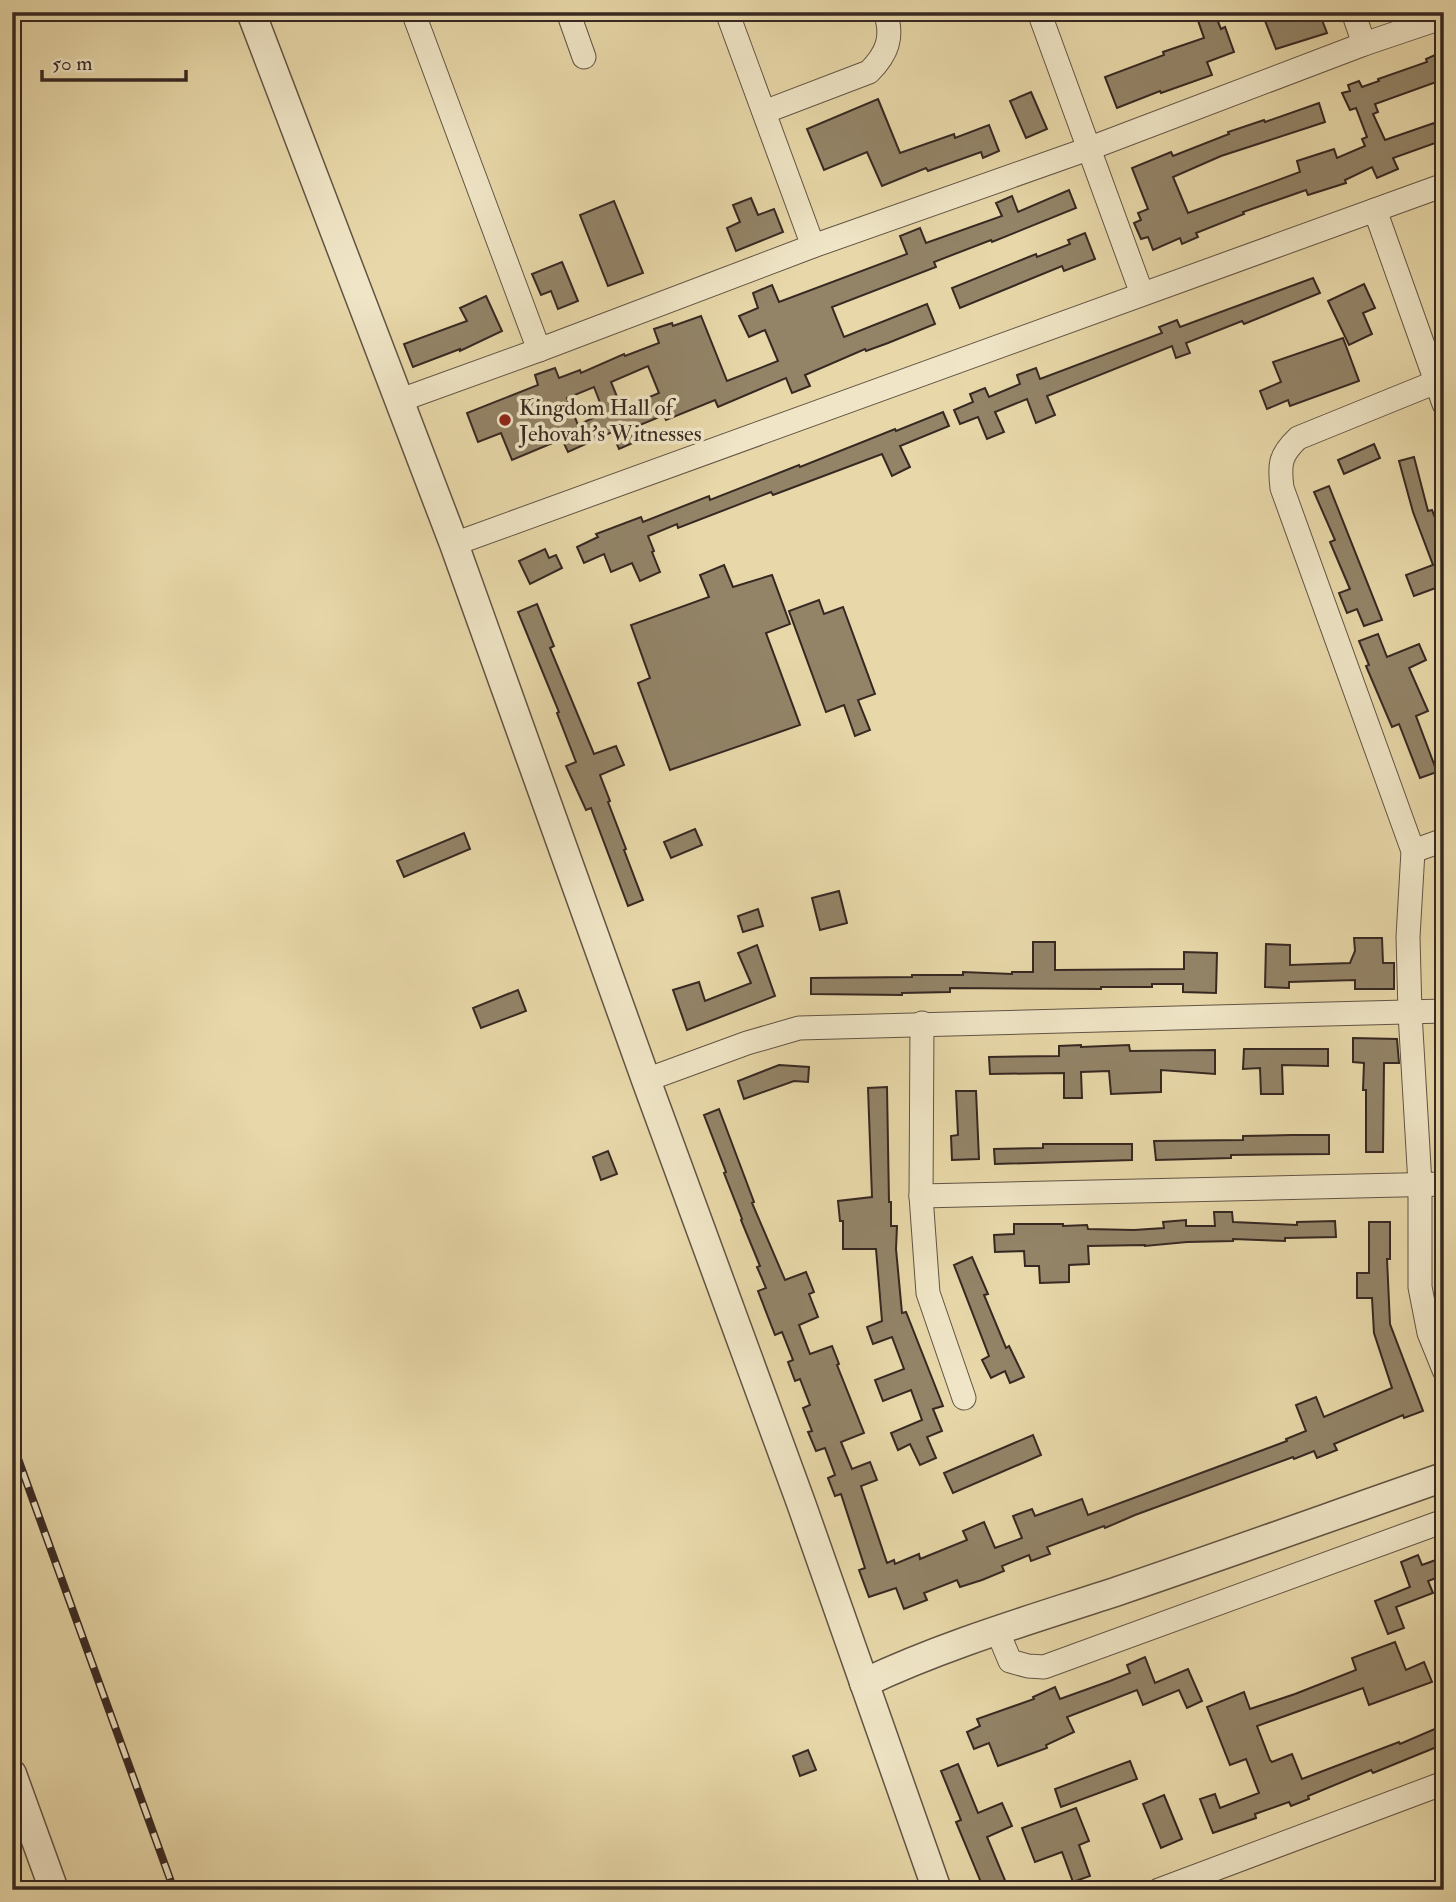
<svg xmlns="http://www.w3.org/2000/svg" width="1456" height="1902" font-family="'IM FELL Double Pica',serif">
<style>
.building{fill:#938468;stroke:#362822;stroke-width:2;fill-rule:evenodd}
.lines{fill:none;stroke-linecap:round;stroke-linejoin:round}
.minor-casing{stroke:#625444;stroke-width:25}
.tertiary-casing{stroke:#625444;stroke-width:31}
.minor{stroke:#f0e6c7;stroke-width:23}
.tertiary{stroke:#f0e6c7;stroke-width:28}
.rail-casing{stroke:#362822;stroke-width:8}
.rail{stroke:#f0e6c7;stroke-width:5;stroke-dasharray:16;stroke-linecap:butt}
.poi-dot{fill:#8f2418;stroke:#f0e6c7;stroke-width:2.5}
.labels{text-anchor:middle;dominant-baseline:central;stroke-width:7;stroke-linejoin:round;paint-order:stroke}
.poi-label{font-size:23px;fill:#362822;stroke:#f0e6c7;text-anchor:start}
</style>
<rect width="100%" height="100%" fill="#e8d8a9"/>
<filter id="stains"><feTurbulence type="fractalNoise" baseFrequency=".00286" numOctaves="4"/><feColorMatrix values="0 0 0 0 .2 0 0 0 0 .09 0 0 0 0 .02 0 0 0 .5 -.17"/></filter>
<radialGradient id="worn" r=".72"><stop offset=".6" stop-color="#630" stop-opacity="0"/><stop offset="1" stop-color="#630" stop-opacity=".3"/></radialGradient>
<g class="building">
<path d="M1195,12H1214L1221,29L1225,27L1234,52L1207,62L1212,75L1161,93L1160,91L1117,108L1105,77L1164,55L1163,52L1204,38Z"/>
<path d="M1281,12H1319L1327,33L1276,49L1264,18Z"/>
<path d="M1444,51V100L1436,82L1375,104L1378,112L1373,114L1385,140L1434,123L1441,141L1393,158L1398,169L1377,178L1372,167L1345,180L1346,183L1308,195L1306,190L1243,212L1244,214L1196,233L1198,237L1182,244L1180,238L1153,250L1148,237L1141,239L1134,223L1141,220L1138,213L1148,209L1132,168L1171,152L1173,156L1229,134L1228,132L1264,120L1265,122L1319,103L1325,122L1221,156L1173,177L1188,213L1300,172L1297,161L1334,149L1337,158L1365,146L1362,139L1367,137L1356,108L1350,110L1342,93L1350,91L1348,85L1359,81L1362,87L1379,81L1378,79L1427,62L1426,59Z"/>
<path d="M1031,92L1047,129L1026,138L1010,101Z"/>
<path d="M878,99L900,153L954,134L955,138L989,125L999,151L983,158L981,152L928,171L926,168L882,186L867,152L824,170L807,129Z"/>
<path d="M1069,190L1076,208L992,242L991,240L934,262L936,267L832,307L844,337L927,304L935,324L888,343L866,351L865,349L805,375L810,386L792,393L786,378L718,407L715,400L666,420L664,415L630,429L635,442L619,449L612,432L568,452L562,439L512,460L501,433L478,442L467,413L538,385L535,375L555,368L559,378L580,370L581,373L624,354L625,356L659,343L654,329L672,323L673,326L701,316L727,381L778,361L765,330L749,337L739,316L758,308L753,293L772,285L779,302L907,254L900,236L920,228L926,243L1002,216L996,203L1012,196L1018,212ZM648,366L659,393L622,409L611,382ZM594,387L604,413L578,425L567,398Z"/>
<path d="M751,198L758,215L774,209L783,232L736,251L727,228L740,222L733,205Z"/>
<path d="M614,201L643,273L608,286L580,215Z"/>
<path d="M1085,233L1095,259L1064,271L1062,266L960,308L952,288L1036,254L1037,257L1070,244L1068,240Z"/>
<path d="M562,262L578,301L558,309L551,291L541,295L532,274Z"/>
<path d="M1313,278L1320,293L1244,324L1242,321L1186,343L1190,353L1176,358L1172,346L1047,396L1055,415L1036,423L1027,399L995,412L1004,432L987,439L978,417L960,424L954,410L973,402L970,394L985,388L989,397L1020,384L1017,375L1036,368L1040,379L1162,333L1159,327L1177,320L1180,327Z"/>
<path d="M1364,284L1375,308L1363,313L1372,334L1349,345L1328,301Z"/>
<path d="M486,296L502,331L460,351V349L413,367L404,344L467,321L460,308Z"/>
<path d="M1343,338L1359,381L1290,406L1288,400L1267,409L1260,391L1281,382L1273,362Z"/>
<path d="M943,412L949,426L900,446L910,467L892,476L882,454L773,495L771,492L678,528L677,524L648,536L654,551L652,552L660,572L640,581L632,563L611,572L604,554L584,563L577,547L598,537L596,534L641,517L643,522L709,496L710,500L799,465L800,467L895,429L896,431Z"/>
<path d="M1374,444L1380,458L1344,474L1338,460Z"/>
<path d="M1414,457L1428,511L1432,510L1444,541V590L1441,586L1414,596L1406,575L1433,565L1413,512L1399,461Z"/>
<path d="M1329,486L1382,620L1364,626L1357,609L1347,613L1339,593L1350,589L1330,542L1335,540L1314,492Z"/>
<path d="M545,549L549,558L556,555L562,568L530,584L519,561Z"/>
<path d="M724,565L733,587L772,575L790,624L766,633L800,725L670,770L638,683L650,678L631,625L709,597L700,575Z"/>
<path d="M819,600L824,614L843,607L875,694L858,700L870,730L855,736L844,705L826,712L789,611Z"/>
<path d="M537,604L554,646L550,648L594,754L616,746L624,765L600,775L610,801L608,802L626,849L624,850L643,900L628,906L591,808L586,810L566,766L576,762L557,713L559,712L518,612Z"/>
<path d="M1378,634L1387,657L1419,644L1426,660L1409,668L1428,711L1416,716L1437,772L1420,778L1399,724L1392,727L1366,666L1369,665L1359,641Z"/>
<path d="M695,829L702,845L671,858L664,842Z"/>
<path d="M464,833L470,849L404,877L397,861Z"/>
<path d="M839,891L847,923L820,930L812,898Z"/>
<path d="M758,909L763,926L743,932L738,916Z"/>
<path d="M1354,938H1382L1383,963H1394V989H1355V980L1289,982V988L1265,987L1266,944L1290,945V965L1350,963L1355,951Z"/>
<path d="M1033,942H1055V970L1184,969V952L1217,953L1216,993L1183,992V984H1152V987H1101V989L950,988V992L902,993V995L811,994V978L912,977V975H963V972L1012,974V972H1033Z"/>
<path d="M757,945L775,996L687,1030L673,990L699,982L705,1001L751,983L738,953Z"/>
<path d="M518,990L526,1011L481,1028L473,1008Z"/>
<path d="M1353,1038L1397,1039L1399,1063H1384L1383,1152H1366V1090H1363L1364,1063L1353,1062Z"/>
<path d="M1081,1045V1047L1129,1045L1130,1051L1215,1050V1074L1161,1070V1092L1111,1094L1109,1071L1081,1072L1082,1098H1064V1073L990,1074L989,1057L1059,1056V1046Z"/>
<path d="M1244,1049H1328V1066L1282,1065L1283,1094H1261L1260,1068L1243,1069Z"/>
<path d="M779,1065L809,1067L808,1082L794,1081L744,1099L738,1081Z"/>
<path d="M887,1087L889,1202H891V1226H897L896,1249L902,1313L906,1312L943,1406L933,1409L942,1431L927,1437L936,1458L920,1465L910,1444L898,1450L891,1433L922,1420L911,1390L883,1401L875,1380L904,1369L892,1337L873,1344L867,1327L882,1321L876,1249H843V1221H840L838,1201L872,1197L868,1088Z"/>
<path d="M956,1091H976L979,1159L952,1160L951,1136L958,1135Z"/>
<path d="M719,1109L754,1202L752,1203L785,1280L806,1272L814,1292L809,1294L818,1317L799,1325L810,1354L832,1346L839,1364L837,1365L864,1433L841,1442L852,1469L870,1462L877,1480L861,1486L887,1563L894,1560L895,1564L919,1554L920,1559L967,1540L963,1531L984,1522L995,1548L1022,1538L1013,1516L1032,1509L1035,1516L1082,1499L1088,1515L1287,1441L1286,1439L1306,1431L1296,1405L1316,1397L1324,1417L1392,1388L1374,1333L1372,1298H1357V1273H1369V1222H1390V1259H1387L1390,1324L1423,1411L1404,1418L1403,1415L1334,1444L1337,1450L1317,1458L1314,1451L1294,1459L1293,1457L1135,1515L1105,1528L1104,1526L1047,1547L1050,1554L1031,1561L1029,1555L1002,1566L1004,1571L982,1580L960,1587L957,1580L924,1593L927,1600L904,1609L896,1588L869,1597L859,1570L865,1568L841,1494L835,1496L828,1478L835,1475L825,1448L816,1451L808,1432L812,1431L803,1408L810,1405L800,1379L795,1381L788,1362L793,1360L782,1332L775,1335L758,1291L766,1288L757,1267L760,1266L741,1220L742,1219L724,1173L726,1172L704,1115Z"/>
<path d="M1292,1135H1329V1154L1231,1155V1158L1156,1160L1154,1141L1243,1140V1136Z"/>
<path d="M1043,1144H1132V1160L995,1164L994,1149L1043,1148Z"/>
<path d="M608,1151L617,1174L601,1180L593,1157Z"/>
<path d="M1214,1212H1232L1233,1222L1297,1225V1222L1335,1221L1336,1237L1285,1238V1241L1233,1239V1241L1187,1242L1145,1246V1245L1088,1246L1089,1264L1069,1265V1282L1040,1283L1039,1266H1025L1024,1251L995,1252L994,1235L1014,1234V1224H1063V1226L1087,1225L1088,1229L1134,1230L1164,1228L1163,1222L1186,1220V1226H1215Z"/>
<path d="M972,1257L988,1294L984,1295L1006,1348L1009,1346L1024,1377L1010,1383L1005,1371L991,1378L982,1360L989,1356L954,1265Z"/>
<path d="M1033,1435L1041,1455L953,1493L944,1473Z"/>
<path d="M1418,1555L1422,1565L1444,1557V1575L1428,1581L1433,1593L1396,1607L1404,1628L1388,1634L1375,1601L1410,1587L1401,1562Z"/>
<path d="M1395,1642L1406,1670L1424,1662L1432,1682L1369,1705L1363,1688L1257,1726L1270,1760L1272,1762L1292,1754L1302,1779L1399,1742L1400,1744L1444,1725V1744L1373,1773L1371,1770L1308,1796L1309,1799L1291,1806L1289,1802L1255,1814L1256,1818L1213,1833L1200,1799L1215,1794L1220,1808L1259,1793L1246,1759L1230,1765L1207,1707L1244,1692L1250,1709L1295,1694L1356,1670L1352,1658Z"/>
<path d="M1145,1657L1155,1683L1188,1669L1202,1701L1187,1708L1179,1690L1143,1705L1137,1690L1067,1717L1074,1732L1046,1745L1047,1748L998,1766L989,1743L974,1749L967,1732L980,1726L977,1719L1034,1699L1033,1697L1055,1687L1060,1699L1110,1681L1130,1673L1127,1665Z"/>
<path d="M808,1750L816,1770L800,1776L793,1756Z"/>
<path d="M1130,1761L1137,1779L1061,1807L1055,1789Z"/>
<path d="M958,1764L978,1813L1002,1803L1012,1826L987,1837L1009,1890H984L978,1875L956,1822L961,1820L941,1771Z"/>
<path d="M1164,1795L1182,1839L1161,1848L1143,1804Z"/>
<path d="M1076,1808L1089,1841L1079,1845L1090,1876L1073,1882L1062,1852L1035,1862L1022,1828Z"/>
</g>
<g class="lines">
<defs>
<g id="minor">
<path d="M413,12L539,350L813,246L1088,149L1364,44L1444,17"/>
<path d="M568,12L584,57"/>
<path d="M727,12L813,246"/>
<path d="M1039,12L1142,294"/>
<path d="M1353,12L1364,44"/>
<path d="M764,112L869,72C887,54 894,37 885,12"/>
<path d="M1375,210L1444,404"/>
<path d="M1436,382L1298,438C1280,455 1279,464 1282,488L1413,851L1408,937L1410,1013L1420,1184V1287L1429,1333L1444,1370"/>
<path d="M398,401L539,350"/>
<path d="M454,544L1444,185"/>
<path d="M1413,851L1444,840"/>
<path d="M922,1023L921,1196L928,1293L964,1398"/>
<path d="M646,1080L747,1043L799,1028L1444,1011"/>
<path d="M921,1196L1444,1184"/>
<path d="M997,1630L1010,1661L1028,1666L1044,1667L1444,1521"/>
<path d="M1159,1890L1444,1783"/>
</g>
<g id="tertiary">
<path d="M251,12L454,544L646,1080L801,1503L937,1890"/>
<path d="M864,1683C946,1644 1033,1619 1118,1591C1227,1554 1335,1515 1444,1477"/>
<path d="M12,1774L54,1890"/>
</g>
</defs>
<use href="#minor" class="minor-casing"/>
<use href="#tertiary" class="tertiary-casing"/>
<use href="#minor" class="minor"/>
<use href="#tertiary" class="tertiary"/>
<defs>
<path id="rail" d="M12,1442L174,1890"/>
</defs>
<use href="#rail" class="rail-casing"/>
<use href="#rail" class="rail"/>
</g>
<circle class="poi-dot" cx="505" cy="420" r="7"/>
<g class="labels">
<g class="poi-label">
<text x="519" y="407">Kingdom Hall of<tspan x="519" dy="26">Jehovah's Witnesses</tspan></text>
</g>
</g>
<rect width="1456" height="1902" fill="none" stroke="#e8d8a9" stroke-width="42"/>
<rect x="14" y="14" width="1428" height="1874" fill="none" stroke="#362822" stroke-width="3.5"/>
<rect x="21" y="21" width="1414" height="1860" fill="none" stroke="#362822" stroke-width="2"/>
<path d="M42 70v10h144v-10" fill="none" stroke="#362822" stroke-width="3.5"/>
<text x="52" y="70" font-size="21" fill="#362822" stroke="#f0e6c7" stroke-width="5" paint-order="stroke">50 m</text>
<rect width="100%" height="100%" filter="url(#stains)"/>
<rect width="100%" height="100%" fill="url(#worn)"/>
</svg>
